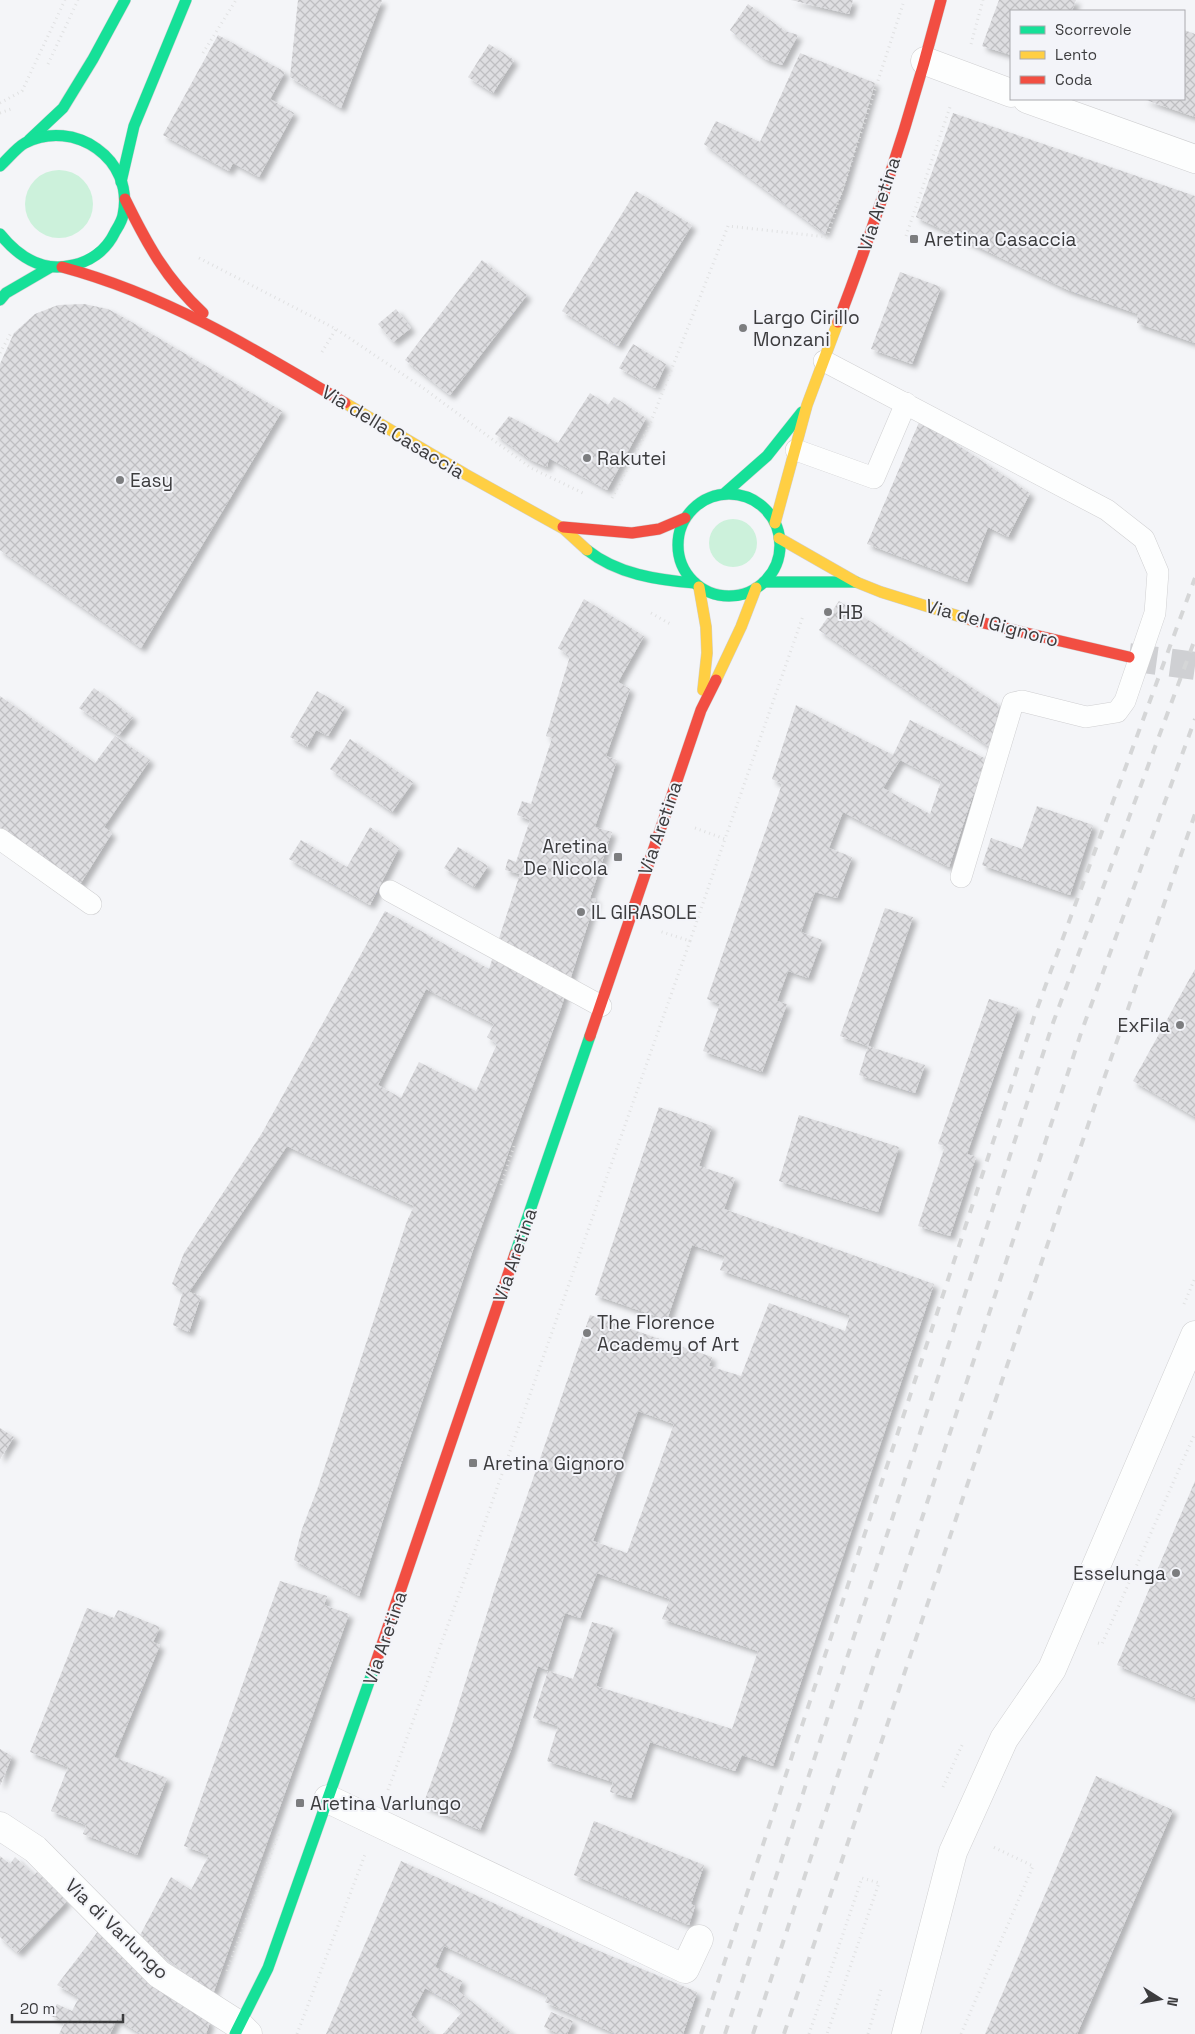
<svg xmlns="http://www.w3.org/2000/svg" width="1195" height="2034" font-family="'Space Grotesk',sans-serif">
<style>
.grass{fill:#ccf1db}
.building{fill:url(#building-cross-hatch);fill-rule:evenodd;filter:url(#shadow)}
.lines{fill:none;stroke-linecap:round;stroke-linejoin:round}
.secondary-tunnel{stroke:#cfd0d3;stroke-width:28;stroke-dasharray:28 14;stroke-linecap:butt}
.lane-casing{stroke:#d0d0d2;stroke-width:22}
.street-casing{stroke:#d0d0d2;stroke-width:29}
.fast-casing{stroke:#d0d0d2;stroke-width:12}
.slow-casing{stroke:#d0d0d2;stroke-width:12}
.jam-casing{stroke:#d0d0d2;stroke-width:12}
.path{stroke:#e0e1e2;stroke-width:3;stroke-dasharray:1 4;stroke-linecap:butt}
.lane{stroke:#fdfefe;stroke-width:21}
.street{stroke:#fdfefe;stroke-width:28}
.fast{stroke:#16e098;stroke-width:11}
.slow{stroke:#ffcf43;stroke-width:11}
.jam{stroke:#f24e42;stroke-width:11}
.rail{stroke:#d5d6d7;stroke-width:4;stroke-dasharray:9 9;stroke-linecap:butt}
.poi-dot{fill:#7c7d7f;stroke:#f3f4f9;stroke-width:2}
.labels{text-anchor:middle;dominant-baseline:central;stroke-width:4;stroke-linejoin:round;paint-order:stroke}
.street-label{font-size:19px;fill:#3c3c3e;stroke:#f3f4f9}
.poi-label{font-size:19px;fill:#3c3c3e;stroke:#f3f4f9;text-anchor:start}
</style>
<defs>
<pattern id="building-cross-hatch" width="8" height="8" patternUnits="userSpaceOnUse" patternTransform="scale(1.25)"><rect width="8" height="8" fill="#dedee1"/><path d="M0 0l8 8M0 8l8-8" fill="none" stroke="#bfbfc2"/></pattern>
<filter id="shadow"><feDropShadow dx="4.5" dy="4.5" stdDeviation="2.5" flood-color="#0004"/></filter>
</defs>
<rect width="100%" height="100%" fill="#f4f5f8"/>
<g class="grass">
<circle cx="59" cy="204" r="34"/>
<circle cx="733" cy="543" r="24"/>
</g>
<g class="building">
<path d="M298,0H382L341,108L290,77Z"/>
<path d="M791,0H853L849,14Z"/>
<path d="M999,0H1076L1072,11H1011V55L982,46Z"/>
<path d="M748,4L785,31L798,35L782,65L765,59L730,30Z"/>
<path d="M1184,30L1195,34V117L1143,99H1184Z"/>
<path d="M218,35L285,72L270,99L294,113L259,177L233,163L229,171L163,135Z"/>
<path d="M489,44L514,60L493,93L468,77Z"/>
<path d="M800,53L875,83L843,190L825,234L704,144L716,121L760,142Z"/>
<path d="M953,113L1195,196V343L1137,323L1138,314L1068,290L916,217Z"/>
<path d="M636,191L692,225L618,346L562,311Z"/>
<path d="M482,260L527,295L450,395L405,360Z"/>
<path d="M900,272L941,287L912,364L871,349Z"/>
<path d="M84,304L108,309L128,320L282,411L141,648L0,550V364L14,333L35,314L58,305Z"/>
<path d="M396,309L411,328L393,342L378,324Z"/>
<path d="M633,344L666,364L655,388L619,368Z"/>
<path d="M590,393L608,405L614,397L646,418L607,490L549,458L547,467L529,459L495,434L509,416L558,443Z"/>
<path d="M920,420L1030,493L1008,537L988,527L967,582L867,544Z"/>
<path d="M584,599L644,636L618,682L630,689L606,756L617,760L595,827L612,832L590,898L596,899L561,1008L474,1247L395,1482L359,1596L294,1560L302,1529L317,1490L407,1221L414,1206L287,1146L189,1292L201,1296L189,1332L173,1325L183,1291L172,1284L184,1253L262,1133L385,911L489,969L520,874L505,870L508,859L516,862L530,820L517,815L522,801L531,804L552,738L546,736L570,656L558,648ZM426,989L494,1024L487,1037L497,1044L476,1091L419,1062L401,1098L378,1085Z"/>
<path d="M839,601L999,705L991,748L819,630Z"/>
<path d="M94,688L133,717L119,735L79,708Z"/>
<path d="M317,691L345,707L328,736L316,730L307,747L290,737Z"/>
<path d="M0,696L95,763L115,736L150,760L104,827L112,833L79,886L0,831Z"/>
<path d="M796,705L893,755L910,720L988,760L972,798L949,867L843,812L829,848L852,857L837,898L815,892L801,932L822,940L808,978L788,971L777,1001L787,1004L762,1072L703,1051L720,1004L707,999L782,784L772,779ZM900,760L941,781L930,814L883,788Z"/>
<path d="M350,739L413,782L392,812L330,769Z"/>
<path d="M1037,806L1093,825L1070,895L982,865L991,838L1022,849Z"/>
<path d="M370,827L399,848L370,905L289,859L301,840L347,867Z"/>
<path d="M458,847L488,866L474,887L444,868Z"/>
<path d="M885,908L913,917L868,1046L840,1036Z"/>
<path d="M1195,969V1117L1133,1081Z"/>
<path d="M989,999L1018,1008L967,1154L976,1157L950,1236L918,1226L945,1146L938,1144Z"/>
<path d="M868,1046L925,1065L915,1093L859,1075Z"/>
<path d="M659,1107L712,1126L699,1166L735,1178L724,1209L934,1284L773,1766L742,1755L735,1771L650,1742L631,1798L610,1792L613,1782L547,1761L558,1726L533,1718L548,1671L573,1679L592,1622L614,1628L596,1686L732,1729L758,1651L662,1619L670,1599L597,1573L580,1618L565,1613L547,1670L538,1666L511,1750L480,1830L423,1805L451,1728L495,1588L590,1315L712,1357L709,1366L741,1376L769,1303L845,1331L850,1315L720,1270L725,1256L692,1245L667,1320L595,1295ZM638,1411L674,1424L627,1553L593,1541Z"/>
<path d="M799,1115L899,1147L878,1212L779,1181Z"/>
<path d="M0,1428L14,1437L0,1459Z"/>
<path d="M1195,1481V1698L1117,1665Z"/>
<path d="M280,1581L327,1596L324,1605L349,1614L213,1994L139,1937L171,1877L191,1890L209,1855L184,1846Z"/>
<path d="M87,1608L114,1618L118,1610L160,1627L153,1642L160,1645L114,1757L167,1778L137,1855L83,1834L86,1825L51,1811L68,1767L30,1752Z"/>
<path d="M0,1749L12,1756L0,1786Z"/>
<path d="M1096,1776L1173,1810L1077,2034H985Z"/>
<path d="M594,1821L704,1865L691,1904L695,1906L689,1925L574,1875Z"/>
<path d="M0,1856L10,1864L15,1857L34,1875L37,1872L67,1901L18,1953L0,1937Z"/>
<path d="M401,1861L585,1945L697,1992L683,2034H616L545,2002L548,1995L444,1946L435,1967L462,1981L458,1991L513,2034H443L462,2012L452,2003L425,1988L411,2015L433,2034H326Z"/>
<path d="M99,1930L210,2022L206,2034H141L117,2019L110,2034H59L65,2022L51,2016L57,2004L72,2011L79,1997L57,1985Z"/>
<path d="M551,2012L573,2021L567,2034H560L544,2027Z"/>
</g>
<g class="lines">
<path class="secondary-tunnel" d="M1129,657L1195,666"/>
<defs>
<g id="lane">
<path d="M824,361L1107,510L1144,539L1158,572L1155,613L1125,701L1117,712L1086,717L1022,701L1013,703L961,877"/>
<path d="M796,450L874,478L906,403"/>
<path d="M0,839L91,904"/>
<path d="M390,891L601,1006"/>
</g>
<g id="street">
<path d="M925,61L1011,93"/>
<path d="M1027,99L1195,159"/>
<path d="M328,1799L685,1969L699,1939"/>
<path d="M0,1826L35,1849L159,1974L239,2025L248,2034"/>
<path d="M906,2034L953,1852L1004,1739L1052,1669L1195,1335"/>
</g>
<g id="fast">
<path d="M29,140L63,108L93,59L125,0"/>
<path d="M0,166C8,159 16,148 25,143C74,118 135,159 123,215C122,221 118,227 115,232C106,251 89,263 68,266C40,271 17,255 0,234"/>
<path d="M121,182L134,126L186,0"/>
<path d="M0,300L6,293L49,268"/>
<path d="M725,493L767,456L802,412"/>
<circle cx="729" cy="545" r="51"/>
<path d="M587,550C617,574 657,580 695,583"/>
<path d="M764,582H856"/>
<path d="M515,1254L590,1036"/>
<path d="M235,2034L268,1968L375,1665"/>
</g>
<g id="slow">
<path d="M345,403L465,474L564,529L587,550"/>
<path d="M775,523L807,405L838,322"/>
<path d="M779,538L856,582L881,592L971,620"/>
<path d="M699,587L706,627L707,653L703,690"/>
<path d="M716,680L741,627L756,588"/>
</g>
<g id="jam">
<path d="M125,199C147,244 166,279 203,313"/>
<path d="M62,267C166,295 253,348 345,403"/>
<path d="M838,322C878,217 913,108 941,0"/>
<path d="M563,527L632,533L659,529L685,518"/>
<path d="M971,620L1129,657"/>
<path d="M590,1036L701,710L716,680"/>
<path d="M375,1665L515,1254"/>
</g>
</defs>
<use href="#lane" class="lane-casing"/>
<use href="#street" class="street-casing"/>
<use href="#fast" class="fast-casing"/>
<use href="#slow" class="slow-casing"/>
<use href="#jam" class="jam-casing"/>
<g class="path">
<path d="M971,44L983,0"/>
<path d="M203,53L236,0"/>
<path d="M48,64L78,0"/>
<path d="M0,103L22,91L65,0"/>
<path d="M0,113L11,109"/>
<path d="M906,236L950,107"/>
<path d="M199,258L336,329L426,390L531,468L585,494"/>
<path d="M322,352L336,329"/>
<path d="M0,353L12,331"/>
<path d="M612,498L648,429L728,226L827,237L903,4"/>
<path d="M651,613L672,625"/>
<path d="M695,828L725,839L803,616"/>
<path d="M690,941L725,839"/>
<path d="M501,1185L514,1146"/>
<path d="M1184,1304L1195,1278"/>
<path d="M1098,1643L1102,1644L1195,1433"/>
<path d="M943,1787L963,1743"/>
<path d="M388,1790L478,1542L690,941L659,931"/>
<path d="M227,1971L279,1832"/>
<path d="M297,2034L366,1852"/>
<path d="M809,2034L862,1878L879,1883L827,2034"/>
<path d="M868,2034L881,1989"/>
<path d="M961,2034L1033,1866L991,1846"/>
</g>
<use href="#lane" class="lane"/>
<use href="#street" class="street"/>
<use href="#fast" class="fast"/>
<use href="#slow" class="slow"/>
<use href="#jam" class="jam"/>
<g class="rail">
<path d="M701,2034L1034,1017L1195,578"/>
<path d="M725,2034L1053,1023L1195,639"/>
<path d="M753,2034L1081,1033L1195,719"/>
<path d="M784,2034L1062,1201L1195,814"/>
</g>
</g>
<g class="poi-dot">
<rect x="909" y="234" width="10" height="10" rx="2.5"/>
<circle cx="743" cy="328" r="5"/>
<circle cx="587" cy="458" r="5"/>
<circle cx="120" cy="480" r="5"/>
<circle cx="828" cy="612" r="5"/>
<rect x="613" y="852" width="10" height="10" rx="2.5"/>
<circle cx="581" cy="912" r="5"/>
<circle cx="1180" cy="1025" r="5"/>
<circle cx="587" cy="1333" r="5"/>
<rect x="468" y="1458" width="10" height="10" rx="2.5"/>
<circle cx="1176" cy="1573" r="5"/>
<rect x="295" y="1798" width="10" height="10" rx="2.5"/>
</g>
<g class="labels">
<g class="street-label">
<text transform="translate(879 204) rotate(-72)">Via Aretina</text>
<text transform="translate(393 432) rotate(31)">Via della Casaccia</text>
<text transform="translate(992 623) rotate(15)">Via del Gignoro</text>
<text transform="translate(660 828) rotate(-71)">Via Aretina</text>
<text transform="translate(515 1255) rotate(-71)">Via Aretina</text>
<text transform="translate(385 1638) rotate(-71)">Via Aretina</text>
<text transform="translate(117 1929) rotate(44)">Via di Varlungo</text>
</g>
<g class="poi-label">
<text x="924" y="239">Aretina Casaccia</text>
<text x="753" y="317">Largo Cirillo<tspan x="753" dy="22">Monzani</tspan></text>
<text x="597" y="458">Rakutei</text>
<text x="130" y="480">Easy</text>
<text x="838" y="612">HB</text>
<text x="608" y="846" text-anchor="end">Aretina<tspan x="608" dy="22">De Nicola</tspan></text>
<text x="591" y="912">IL GIRASOLE</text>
<text x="1170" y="1025" text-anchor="end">ExFila</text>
<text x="597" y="1322">The Florence<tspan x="597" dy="22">Academy of Art</tspan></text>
<text x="483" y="1463">Aretina Gignoro</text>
<text x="1166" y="1573" text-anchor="end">Esselunga</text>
<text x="310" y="1803">Aretina Varlungo</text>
</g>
</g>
<rect x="1010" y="10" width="175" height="90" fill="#f3f4f9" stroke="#aaaaae"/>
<rect x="1020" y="26" width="25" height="8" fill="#16e098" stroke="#aaaaae"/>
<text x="1055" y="35" font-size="15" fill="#3c3c3e">Scorrevole</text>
<rect x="1020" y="51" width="25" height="8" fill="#ffcf43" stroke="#aaaaae"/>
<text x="1055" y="60" font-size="15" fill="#3c3c3e">Lento</text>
<rect x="1020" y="76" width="25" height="8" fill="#f24e42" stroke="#aaaaae"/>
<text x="1055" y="85" font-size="15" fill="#3c3c3e">Coda</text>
<g transform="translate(1160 1999) rotate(101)" stroke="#f3f4f9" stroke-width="4" paint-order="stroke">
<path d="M0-4L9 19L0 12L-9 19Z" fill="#3c3c3e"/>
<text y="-8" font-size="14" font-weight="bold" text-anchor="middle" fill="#3c3c3e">N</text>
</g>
<path d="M12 2014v8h111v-8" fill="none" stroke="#3c3c3e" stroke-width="2.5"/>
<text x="20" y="2014" font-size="15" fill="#3c3c3e" stroke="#f3f4f9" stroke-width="4" paint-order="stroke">20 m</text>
</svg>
